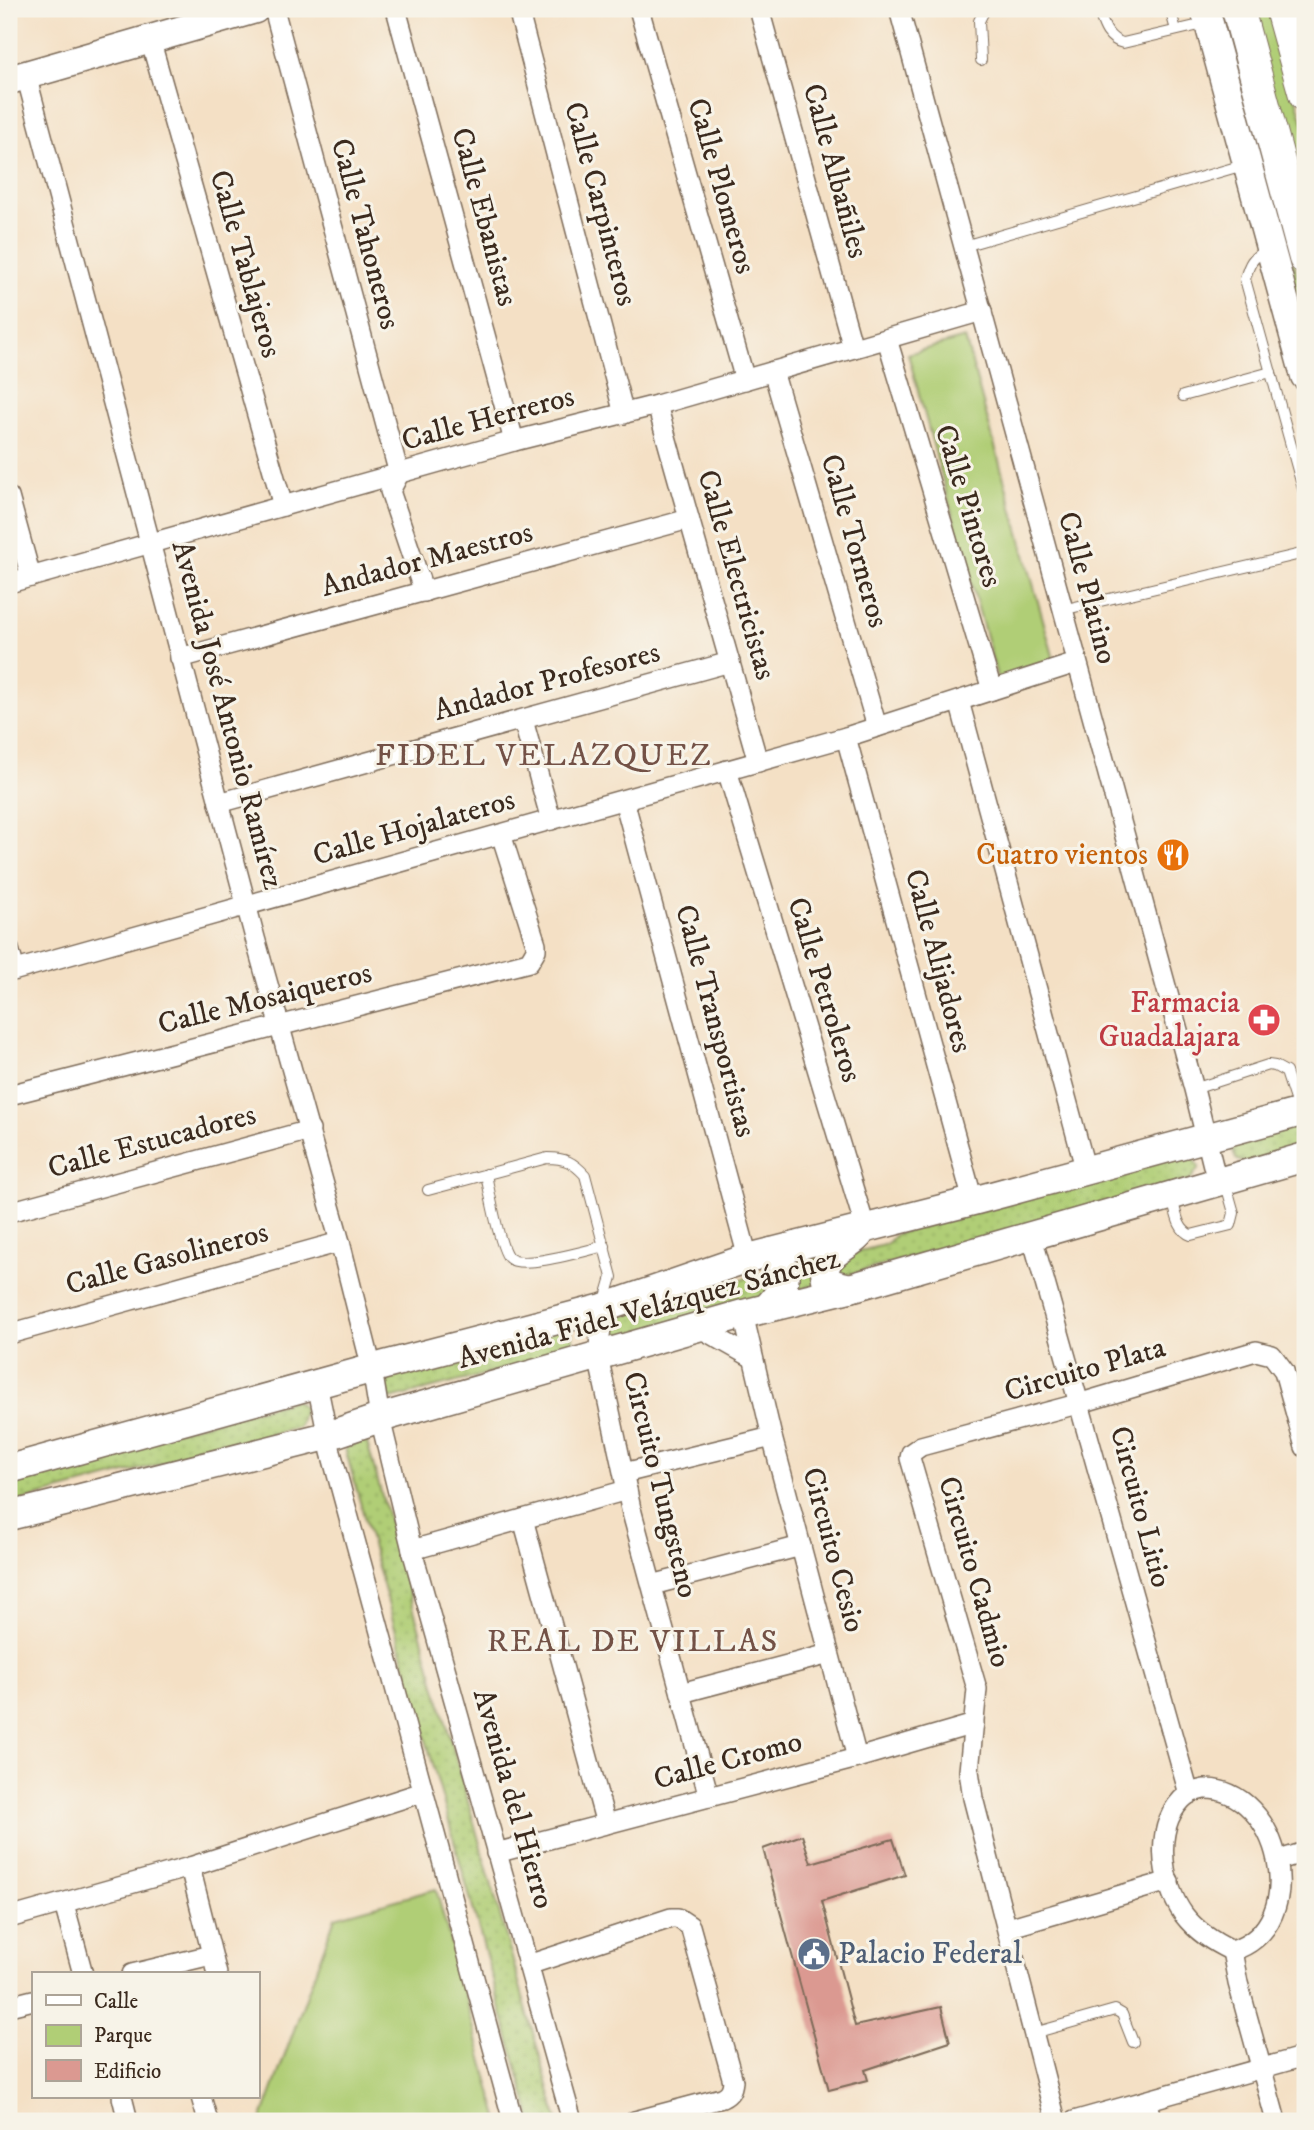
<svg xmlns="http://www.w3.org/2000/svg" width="1314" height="2130" font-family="'IM FELL DW Pica',serif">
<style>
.grass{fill:url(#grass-dots);stroke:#767c4a;stroke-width:2}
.green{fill:#b0ce76;stroke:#767c4a;stroke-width:2}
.building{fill:#db9991}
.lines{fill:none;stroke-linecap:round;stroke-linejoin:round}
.lane-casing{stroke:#7c6a58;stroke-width:12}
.street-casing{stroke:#7c6a58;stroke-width:22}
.secondary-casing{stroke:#7c6a58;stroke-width:31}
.primary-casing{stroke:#7c6a58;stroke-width:34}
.lane{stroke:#fff;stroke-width:10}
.street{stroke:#fff;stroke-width:19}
.secondary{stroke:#fff;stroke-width:28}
.primary{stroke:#fff;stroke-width:32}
.labels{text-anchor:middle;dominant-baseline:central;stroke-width:6;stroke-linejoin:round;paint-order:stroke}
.street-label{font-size:30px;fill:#3b2a1e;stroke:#f7f3e8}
.food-label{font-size:30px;fill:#c56008;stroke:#f7f3e8;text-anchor:end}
.health-label{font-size:30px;fill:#be3a42;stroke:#f7f3e8;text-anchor:end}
.service-label{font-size:30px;fill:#4e5e75;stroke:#f7f3e8;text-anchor:start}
.neighbourhood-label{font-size:32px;letter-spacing:2px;fill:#735146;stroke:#f7f3e8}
</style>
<defs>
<pattern id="grass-dots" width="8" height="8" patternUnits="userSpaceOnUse" patternTransform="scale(1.75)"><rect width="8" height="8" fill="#b0ce76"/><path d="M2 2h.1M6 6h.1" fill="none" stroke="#98b166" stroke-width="1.8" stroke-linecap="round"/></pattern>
</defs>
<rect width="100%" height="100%" fill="#f7f3e8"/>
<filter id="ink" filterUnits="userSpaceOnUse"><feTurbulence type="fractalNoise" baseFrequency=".0143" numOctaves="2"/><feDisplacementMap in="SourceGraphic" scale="14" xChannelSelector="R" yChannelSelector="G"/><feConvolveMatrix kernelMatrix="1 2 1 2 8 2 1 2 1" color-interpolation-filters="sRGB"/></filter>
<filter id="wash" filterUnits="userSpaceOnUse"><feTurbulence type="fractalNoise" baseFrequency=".00686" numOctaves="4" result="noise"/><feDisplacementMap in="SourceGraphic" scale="28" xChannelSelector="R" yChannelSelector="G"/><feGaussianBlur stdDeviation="1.57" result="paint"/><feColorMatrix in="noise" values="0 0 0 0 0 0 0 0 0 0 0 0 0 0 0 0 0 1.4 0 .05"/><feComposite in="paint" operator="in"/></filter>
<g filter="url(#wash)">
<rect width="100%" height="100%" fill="#f4e0c5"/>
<g class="grass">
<path d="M1215,9H1226L1305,302V343Z"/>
<path d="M1305,1122V1150L1248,1165L1236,1159L1232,1148L1235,1141Z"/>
<path d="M1189,1153L1199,1167L1190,1180L844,1276L832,1268L835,1258L887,1244L896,1234Z"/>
<path d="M819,1256V1284L622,1342L611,1333L616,1318Z"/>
<path d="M569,1324L576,1351L390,1399L383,1372Z"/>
<path d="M295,1400L304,1408L299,1427L9,1504V1475Z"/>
<path d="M366,1439L558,2121H532L345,1448Z"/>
</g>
<g class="green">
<path d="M1246,9H1269L1305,129V225Z"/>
<path d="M965,338L1055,663L998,680L908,354Z"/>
<path d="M436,1889L499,2121H261L335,1917Z"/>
</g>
<g id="blocks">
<path class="building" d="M802,1835L811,1863L893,1839L905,1875L822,1901L855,2026L941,2007L950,2042L865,2070L868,2080L829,2090L763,1849Z"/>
</g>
</g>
<g filter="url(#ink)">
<use href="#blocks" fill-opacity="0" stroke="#7c6a58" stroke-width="2"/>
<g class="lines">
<defs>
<g id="lane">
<path d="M1098,9C1103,23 1106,39 1123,43L1208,23"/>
<path d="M1170,9L1176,30"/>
<path d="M981,60L979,21L985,9"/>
<path d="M964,246L1247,164"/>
<path d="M1267,250C1252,257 1249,264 1245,279L1305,496"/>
<path d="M1183,396L1271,372"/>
<path d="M1062,610L1305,553"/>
<path d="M1194,1089L1268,1065L1275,1066L1286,1072L1299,1112"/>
<path d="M486,1174C489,1190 500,1250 509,1258C522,1270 587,1250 605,1246"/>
<path d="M428,1190L547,1158C565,1158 573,1162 585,1175L612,1277L604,1304"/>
<path d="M1172,1198C1176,1211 1177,1230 1191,1235L1231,1225L1234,1213L1225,1181"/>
<path d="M1034,2033L1115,2010L1122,2014L1133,2042"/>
</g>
<g id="street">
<path d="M274,9L399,474L390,491L424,592"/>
<path d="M396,9L514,441"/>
<path d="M518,9L624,414"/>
<path d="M639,9L745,380"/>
<path d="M759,9L853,348"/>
<path d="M899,9L1194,1089L1217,1182"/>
<path d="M150,39L283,506"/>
<path d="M26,75L255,938L340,1242L372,1369L380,1418L412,1550L572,2121"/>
<path d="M887,339L992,690"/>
<path d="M773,371L877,727"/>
<path d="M657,405L758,762"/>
<path d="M9,497L31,577"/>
<path d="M9,583L514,441L657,405L982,311"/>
<path d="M180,658L689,519"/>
<path d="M959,701L1086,1171"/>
<path d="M523,720L551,820"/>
<path d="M846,737L973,1201"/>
<path d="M727,770L865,1227"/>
<path d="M624,800L748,1258"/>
<path d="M219,803L730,662"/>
<path d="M9,949L15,970"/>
<path d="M9,972L846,737L1076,663"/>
<path d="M9,1095L529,962L536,950V944L501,834"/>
<path d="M9,1212L310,1130"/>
<path d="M1032,1237L1189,1794"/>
<path d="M603,1308L598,1356L631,1509L709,1797"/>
<path d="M743,1314L772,1437L857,1758"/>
<path d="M700,1328L753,1358"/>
<path d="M9,1334L340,1242"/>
<path d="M317,1384L331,1452L513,2121"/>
<path d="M624,1473L772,1437"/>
<path d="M523,1519L606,1824"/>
<path d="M412,1550L627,1490"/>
<path d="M652,1585L801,1546"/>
<path d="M681,1693L829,1654"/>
<path d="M1204,1789C1279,1787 1314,1925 1232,1951C1213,1942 1197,1932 1184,1915C1160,1882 1152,1822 1188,1794C1192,1792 1199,1790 1204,1789Z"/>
<path d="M496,1853L857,1758L974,1724"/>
<path d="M1279,1860L1305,1852"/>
<path d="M190,1867L217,1974"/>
<path d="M64,1904L83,1974"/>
<path d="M9,1918L190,1867L423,1792"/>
<path d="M1008,1928L1169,1881"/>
<path d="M1232,1951L1238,1983L1276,2121"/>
<path d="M528,1965L671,1918H678L690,1926L733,2081C732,2090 730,2094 722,2098L635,2121"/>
<path d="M132,1974L211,1955"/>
<path d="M9,2006L33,2000"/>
<path d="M122,2097L128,2121"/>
<path d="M201,2097L208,2121"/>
<path d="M1146,2101L1152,2121"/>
<path d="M1056,2121L973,1798L969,1771L977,1689L910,1458L911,1453L921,1446L1081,1403L1256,1351L1272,1355L1284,1371L1305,1447"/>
<path d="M1074,2121L1305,2056"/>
</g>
<g id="secondary">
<path d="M1205,9L1305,376"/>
<path d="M9,80L255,9"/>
<path d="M850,1288L833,1284L826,1279C820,1254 845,1250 859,1235"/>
<path d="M768,1307C785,1288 793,1272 772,1252"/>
<path d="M9,1469L385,1365L603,1308L748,1258L973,1201L1305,1111"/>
<path d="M9,1516L327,1436L380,1418L743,1314L850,1288L1305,1157"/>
</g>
<g id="primary">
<path d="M1238,9L1305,258"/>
<path d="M1281,9L1305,95"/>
</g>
</defs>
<use href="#lane" class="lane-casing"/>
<use href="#street" class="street-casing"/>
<use href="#secondary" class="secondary-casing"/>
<use href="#primary" class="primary-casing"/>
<use href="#lane" class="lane"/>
<use href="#street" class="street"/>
<use href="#secondary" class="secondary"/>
<use href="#primary" class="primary"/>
</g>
</g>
<defs>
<symbol id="restaurant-disc" viewBox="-11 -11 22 22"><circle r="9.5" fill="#e8710a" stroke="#f7f3e8"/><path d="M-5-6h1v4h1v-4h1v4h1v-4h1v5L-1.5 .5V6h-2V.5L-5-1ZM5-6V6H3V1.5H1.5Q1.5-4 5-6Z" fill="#fff"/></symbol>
<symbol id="pharmacy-disc" viewBox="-11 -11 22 22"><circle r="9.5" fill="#e0444e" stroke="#f7f3e8"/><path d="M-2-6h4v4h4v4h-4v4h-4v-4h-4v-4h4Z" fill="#fff"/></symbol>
<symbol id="civic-disc" viewBox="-11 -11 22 22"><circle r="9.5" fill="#5c6f8a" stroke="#f7f3e8"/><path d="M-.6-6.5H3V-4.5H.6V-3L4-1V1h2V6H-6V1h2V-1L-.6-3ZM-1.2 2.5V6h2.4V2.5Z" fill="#fff"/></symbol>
</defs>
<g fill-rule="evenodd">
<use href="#restaurant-disc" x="1154" y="836" width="38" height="38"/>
<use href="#pharmacy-disc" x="1245" y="1001" width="38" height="38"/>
<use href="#civic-disc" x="795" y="1935" width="38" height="38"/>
</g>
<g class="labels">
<g class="street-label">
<text transform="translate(835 171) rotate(75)">Calle Albañiles</text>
<text transform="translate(721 186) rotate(74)">Calle Plomeros</text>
<text transform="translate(600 204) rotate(75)">Calle Carpinteros</text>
<text transform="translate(484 217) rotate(75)">Calle Ebanistas</text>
<text transform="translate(365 234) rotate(75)">Calle Tahoneros</text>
<text transform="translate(245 264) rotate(74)">Calle Tablajeros</text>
<text transform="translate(488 419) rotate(-15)">Calle Herreros</text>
<text transform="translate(968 506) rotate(73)">Calle Pintores</text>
<text transform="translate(854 541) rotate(74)">Calle Torneros</text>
<text transform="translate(427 560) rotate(-15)">Andador Maestros</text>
<text transform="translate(736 575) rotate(74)">Calle Electricistas</text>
<text transform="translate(1087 588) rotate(75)">Calle Platino</text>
<text transform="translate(547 682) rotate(-15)">Andador Profesores</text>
<text transform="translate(227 715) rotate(75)">Avenida José Antonio Ramírez</text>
<text transform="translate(414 828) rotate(-16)">Calle Hojalateros</text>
<text transform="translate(938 961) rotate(75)">Calle Alijadores</text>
<text transform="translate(824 990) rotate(73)">Calle Petroleros</text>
<text transform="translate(265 999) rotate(-14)">Calle Mosaiqueros</text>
<text transform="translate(715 1021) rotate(75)">Calle Transportistas</text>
<text transform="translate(152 1142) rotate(-15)">Calle Estucadores</text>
<text transform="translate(167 1259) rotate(-15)">Calle Gasolineros</text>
<text transform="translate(649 1309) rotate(-15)">Avenida Fidel Velázquez Sánchez</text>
<text transform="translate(1085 1370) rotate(-16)">Circuito Plata</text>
<text transform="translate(660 1485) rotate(76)">Circuito Tungsteno</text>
<text transform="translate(1140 1507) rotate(75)">Circuito Litio</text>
<text transform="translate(833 1550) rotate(75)">Circuito Cesio</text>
<text transform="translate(974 1572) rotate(74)">Circuito Cadmio</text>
<text transform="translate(728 1761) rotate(-15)">Calle Cromo</text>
<text transform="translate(513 1799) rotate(74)">Avenida del Hierro</text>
</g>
<g class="food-label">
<text x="1148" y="855">Cuatro vientos</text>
</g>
<g class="health-label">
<text x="1240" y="1003">Farmacia<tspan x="1240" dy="34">Guadalajara</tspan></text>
</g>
<g class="service-label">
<text x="838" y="1954">Palacio Federal</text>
</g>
<g class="neighbourhood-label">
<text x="544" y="756">FIDEL VELAZQUEZ</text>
<text x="633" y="1642">REAL DE VILLAS</text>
</g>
</g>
<rect width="1314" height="2130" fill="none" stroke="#f7f3e8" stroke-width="35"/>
<rect x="32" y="1972" width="228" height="126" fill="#f7f3e8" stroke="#aca397" stroke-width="2"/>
<rect x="46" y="1995" width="35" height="10" fill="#ffffff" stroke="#aca397" stroke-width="2"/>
<text x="94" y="2008" font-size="21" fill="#3b2a1e">Calle</text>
<rect x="46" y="2025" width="35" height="21" fill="#b0ce76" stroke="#aca397" stroke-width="2"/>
<text x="94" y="2042" font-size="21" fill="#3b2a1e">Parque</text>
<rect x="46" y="2060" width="35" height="21" fill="#db9991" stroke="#aca397" stroke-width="2"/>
<text x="94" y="2078" font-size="21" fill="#3b2a1e">Edificio</text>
</svg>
